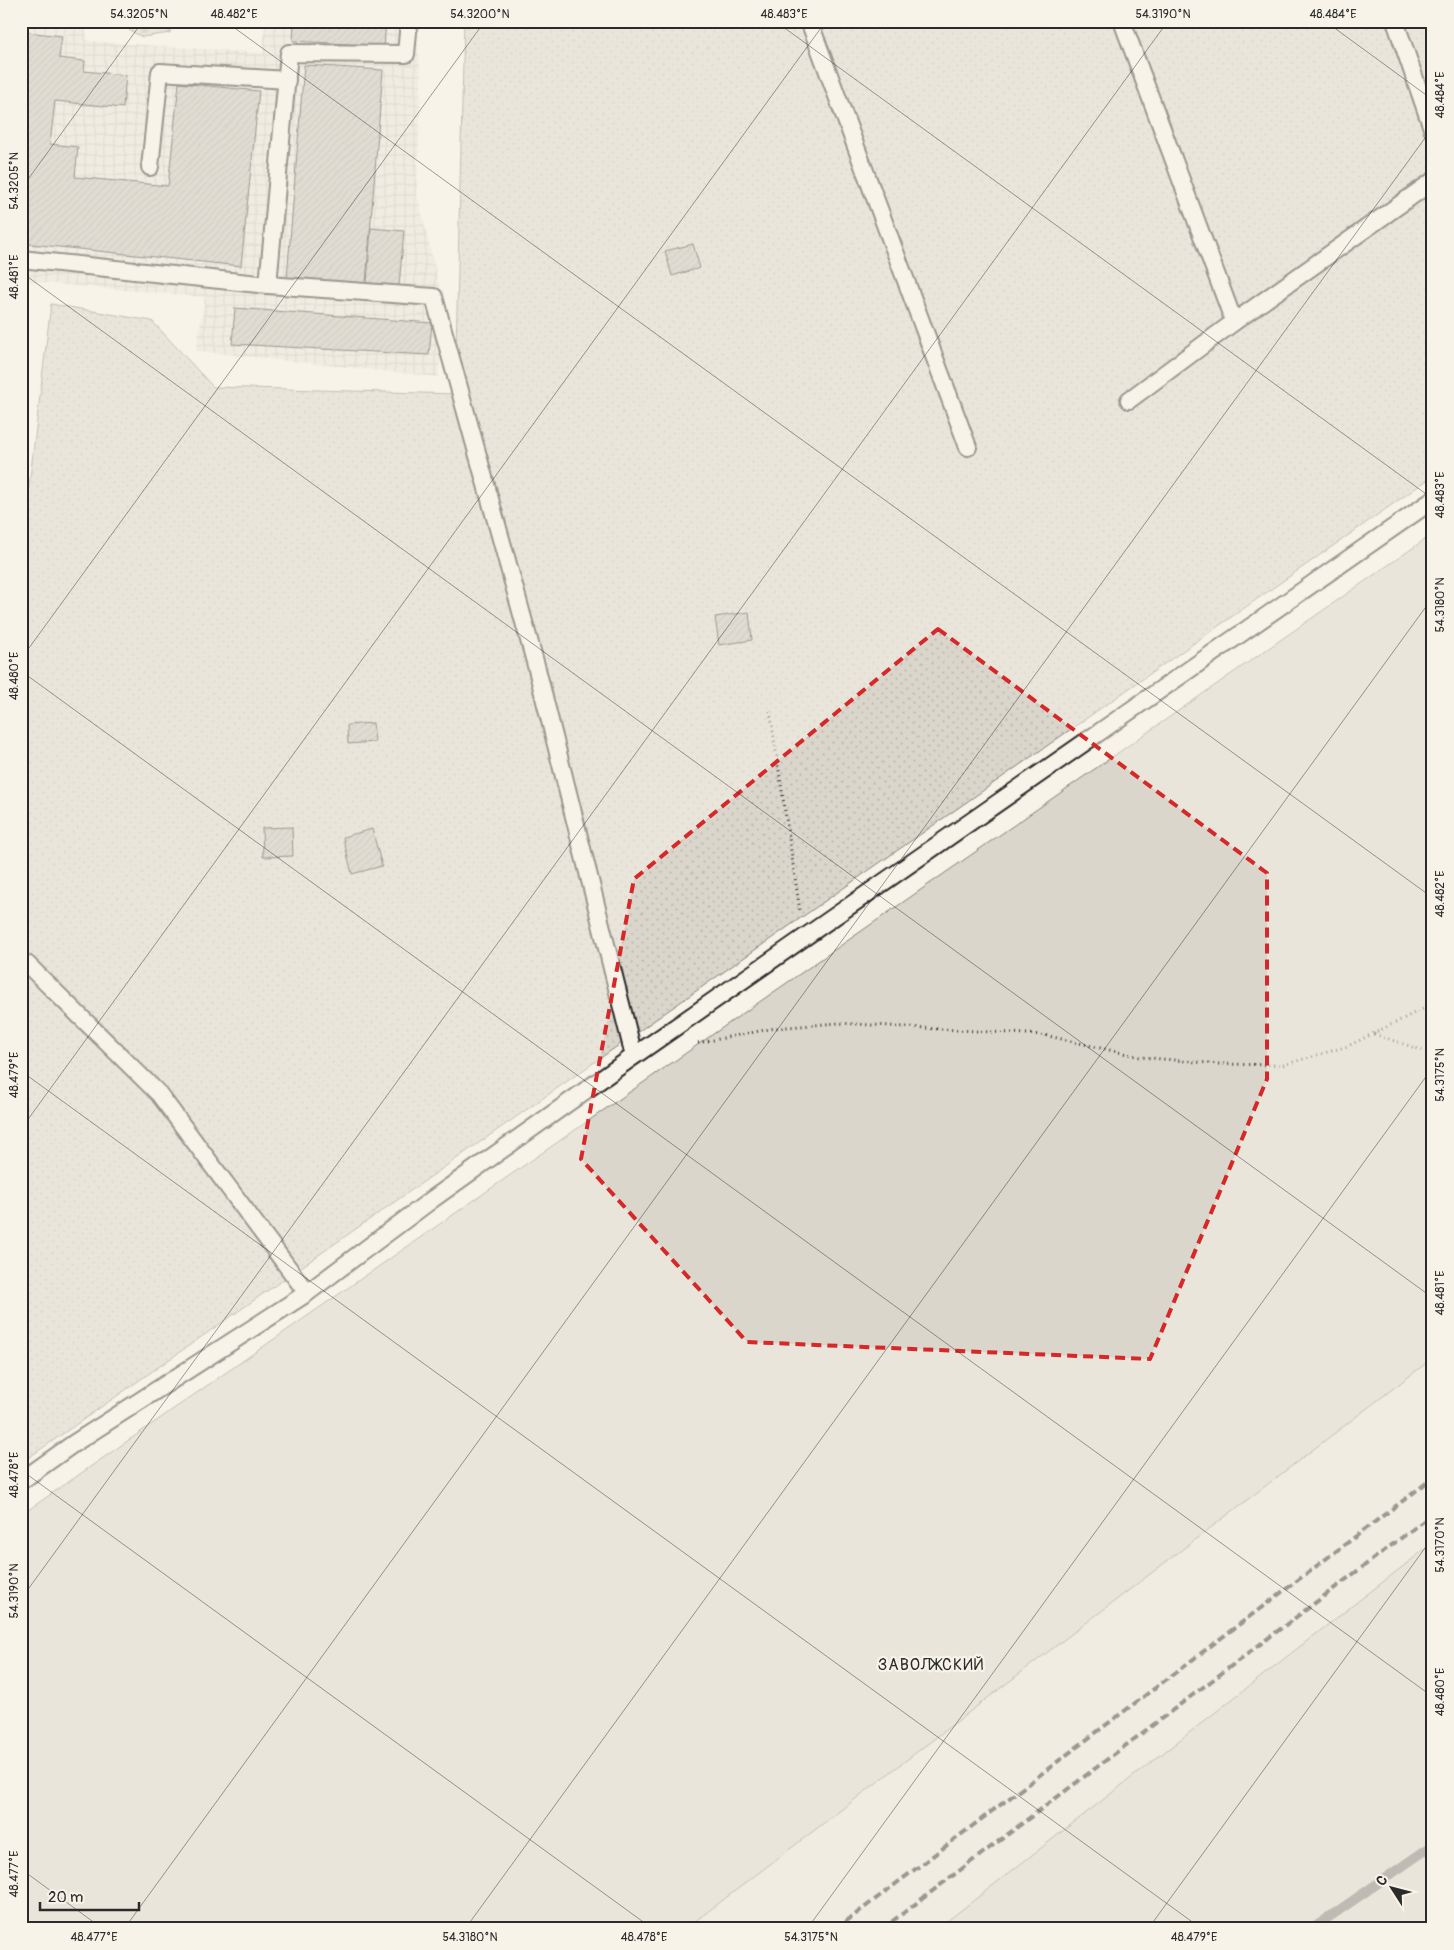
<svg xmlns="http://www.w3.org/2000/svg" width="1454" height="1950" font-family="Pangolin,sans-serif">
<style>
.built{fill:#e8e4da}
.industrial{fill:url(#industrial-grid)}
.grass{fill:#dad6cc;stroke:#82807c}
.forest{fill:url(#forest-firs);stroke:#82807c}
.garden{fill:url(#garden-dots);stroke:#82807c}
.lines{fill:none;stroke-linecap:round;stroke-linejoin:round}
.stream{stroke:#7a7874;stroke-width:10}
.building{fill:url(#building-hatch);stroke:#2b2b2b}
.service-casing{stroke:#2b2b2b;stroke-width:20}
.path{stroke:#2b2b2b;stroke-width:3;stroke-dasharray:1 4;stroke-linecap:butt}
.service{stroke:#f7f3e8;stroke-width:16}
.rail{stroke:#2b2b2b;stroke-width:4;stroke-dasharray:8 4;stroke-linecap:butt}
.marked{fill:none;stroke:#d62828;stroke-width:4;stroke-dasharray:10 6;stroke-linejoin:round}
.ticks{fill:none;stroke:#2b2b2b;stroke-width:1;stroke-opacity:0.45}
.labels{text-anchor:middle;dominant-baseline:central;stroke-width:4.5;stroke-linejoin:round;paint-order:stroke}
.quarter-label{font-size:16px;letter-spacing:1px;fill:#2b2b2b;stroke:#f7f3e8}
.neatline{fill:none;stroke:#2b2b2b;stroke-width:2}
.ticks-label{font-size:12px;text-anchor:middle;fill:#2b2b2b}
</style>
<defs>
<pattern id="industrial-grid" width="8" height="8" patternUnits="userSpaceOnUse" patternTransform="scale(1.25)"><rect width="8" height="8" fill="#e8e4da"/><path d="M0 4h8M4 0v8" fill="none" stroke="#c7c4bb"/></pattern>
<pattern id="forest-firs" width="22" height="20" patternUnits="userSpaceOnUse" patternTransform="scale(1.25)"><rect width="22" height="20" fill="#dad6cc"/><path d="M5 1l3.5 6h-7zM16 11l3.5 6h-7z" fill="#bbb8af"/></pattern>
<pattern id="garden-dots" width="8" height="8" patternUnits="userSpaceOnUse" patternTransform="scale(1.25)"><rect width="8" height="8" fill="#dad6cc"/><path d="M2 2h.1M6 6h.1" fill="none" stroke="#bbb8af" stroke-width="1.8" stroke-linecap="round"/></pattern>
<pattern id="building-hatch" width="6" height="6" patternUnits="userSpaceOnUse" patternTransform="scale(1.25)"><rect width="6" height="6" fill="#c4c1b9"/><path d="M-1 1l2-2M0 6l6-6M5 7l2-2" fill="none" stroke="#a9a69f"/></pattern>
</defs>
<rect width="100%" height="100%" fill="#f7f3e8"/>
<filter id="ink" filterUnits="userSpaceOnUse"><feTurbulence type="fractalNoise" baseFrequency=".02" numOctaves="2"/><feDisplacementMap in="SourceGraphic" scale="10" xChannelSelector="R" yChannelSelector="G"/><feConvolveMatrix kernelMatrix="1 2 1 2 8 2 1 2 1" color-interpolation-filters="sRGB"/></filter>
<g filter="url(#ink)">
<path class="built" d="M1433,1358V1543L937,1929H685Z"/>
<path class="industrial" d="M21,21L84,22L88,41L263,53L265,21H416L421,82L417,194L446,314L438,377L196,351L205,297L21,281Z"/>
<g class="grass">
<path d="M1433,534V1358L685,1929H21V1515Z"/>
<path d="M1433,1543V1929H937Z"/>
</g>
<path class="forest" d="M113,21H173L170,33L142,37Z"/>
<path class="garden" d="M464,21H1433V476L21,1463V553L51,304L152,321L213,387L455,394Z"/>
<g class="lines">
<path class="stream" d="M1312,1929L1433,1845"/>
</g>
<g class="building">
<path d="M294,21H386L384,46L293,41Z"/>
<path d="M27,32L62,36L59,58L85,61L84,71L126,75L123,108L55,101L50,144L78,147L75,177L168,186L179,83L259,91L241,266L21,243V85Z"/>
<path d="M304,65L383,70L366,283L287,278Z"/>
<path d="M371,228L404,231L399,286L367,283Z"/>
<path d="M693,244L700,268L672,276L665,251Z"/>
<path d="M235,308L432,323L429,355L232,344Z"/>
<path d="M749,612L752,640L719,645L715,617Z"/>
<path d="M373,723L375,742L348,744L347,725Z"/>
<path d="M292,827L293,856L263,857L262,828Z"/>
<path d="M372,829L382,866L352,874L343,837Z"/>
</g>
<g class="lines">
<defs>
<g id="service">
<path d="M809,21L968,447"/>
<path d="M1122,21L1234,322"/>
<path d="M1395,21L1433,131"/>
<path d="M150,167L160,72L287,80"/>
<path d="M21,259L268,285L289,53L406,54L409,21"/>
<path d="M268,285L434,297L537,669L634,1056"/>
<path d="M1129,400L1234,322L1433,181"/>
<path d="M27,964L159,1094L307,1293"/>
<path d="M21,1481L73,1444L307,1293L434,1198L634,1056L1433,500"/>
</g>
</defs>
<use href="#service" class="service-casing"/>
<g class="path">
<path d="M770,711L800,911"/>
<path d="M1374,1034L1433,1054"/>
<path d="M698,1043L775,1028L838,1023L1044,1035L1140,1057L1219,1064L1283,1065L1348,1046L1433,1004"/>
</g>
<use href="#service" class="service"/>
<g class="rail">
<path d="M836,1929L1433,1478"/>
<path d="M882,1929L1433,1514"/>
</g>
</g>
</g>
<path d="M0 0H1454V1950H0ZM938,629L1267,873V1079L1150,1359L747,1342L581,1159L634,879Z" fill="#f7f3e8" fill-opacity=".55" fill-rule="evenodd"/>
<path class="marked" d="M938,629L1267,873V1079L1150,1359L747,1342L581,1159L634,879Z"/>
<path class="ticks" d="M225,21L1433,898M775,21L1433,499M1325,21L1433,100M21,189L143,21M21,272L1433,1298M21,659L485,21M21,671L1433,1697M21,1071L1202,1929M21,1129L826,21M21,1470L653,1929M21,1599L1168,21M21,1869L103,1929M124,1929L1433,127M465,1929L1433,597M807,1929L1433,1067M1148,1929L1433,1537"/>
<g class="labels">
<g class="quarter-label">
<text x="931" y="1665">ЗАВОЛЖСКИЙ</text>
</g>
</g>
<rect width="1454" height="1950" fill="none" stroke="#f7f3e8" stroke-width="55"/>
<g transform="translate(1392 1888) rotate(306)" stroke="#f7f3e8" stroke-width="4" paint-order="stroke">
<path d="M0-4L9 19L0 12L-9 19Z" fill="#2b2b2b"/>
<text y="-8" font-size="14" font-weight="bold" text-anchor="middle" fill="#2b2b2b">С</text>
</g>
<path d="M40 1902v8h99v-8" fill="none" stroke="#2b2b2b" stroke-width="2.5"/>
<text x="48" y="1902" font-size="15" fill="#2b2b2b" stroke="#f7f3e8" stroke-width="4" paint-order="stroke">20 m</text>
<rect x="28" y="28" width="1398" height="1894" class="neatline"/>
<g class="ticks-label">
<text x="139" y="18">54.3205°N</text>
<text x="234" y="18">48.482°E</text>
<text x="480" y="18">54.3200°N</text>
<text x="784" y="18">48.483°E</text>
<text x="1163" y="18">54.3190°N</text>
<text x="1333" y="18">48.484°E</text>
<text transform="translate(1440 95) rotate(-90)" y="4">48.484°E</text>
<text transform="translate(14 181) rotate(-90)" y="4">54.3205°N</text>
<text transform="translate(14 277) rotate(-90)" y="4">48.481°E</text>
<text transform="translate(1440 495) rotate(-90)" y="4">48.483°E</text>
<text transform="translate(1440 605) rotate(-90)" y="4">54.3180°N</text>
<text transform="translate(14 676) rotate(-90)" y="4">48.480°E</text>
<text transform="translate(1440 894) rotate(-90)" y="4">48.482°E</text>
<text transform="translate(14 1075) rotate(-90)" y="4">48.479°E</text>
<text transform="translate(1440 1075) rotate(-90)" y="4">54.3175°N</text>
<text transform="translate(1440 1293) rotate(-90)" y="4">48.481°E</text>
<text transform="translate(14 1475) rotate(-90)" y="4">48.478°E</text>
<text transform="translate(1440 1545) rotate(-90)" y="4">54.3170°N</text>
<text transform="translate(14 1591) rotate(-90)" y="4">54.3190°N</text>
<text transform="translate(1440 1692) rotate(-90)" y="4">48.480°E</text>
<text transform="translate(14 1874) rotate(-90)" y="4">48.477°E</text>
<text x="94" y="1941">48.477°E</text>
<text x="470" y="1941">54.3180°N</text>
<text x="644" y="1941">48.478°E</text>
<text x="811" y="1941">54.3175°N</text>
<text x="1194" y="1941">48.479°E</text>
</g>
</svg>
